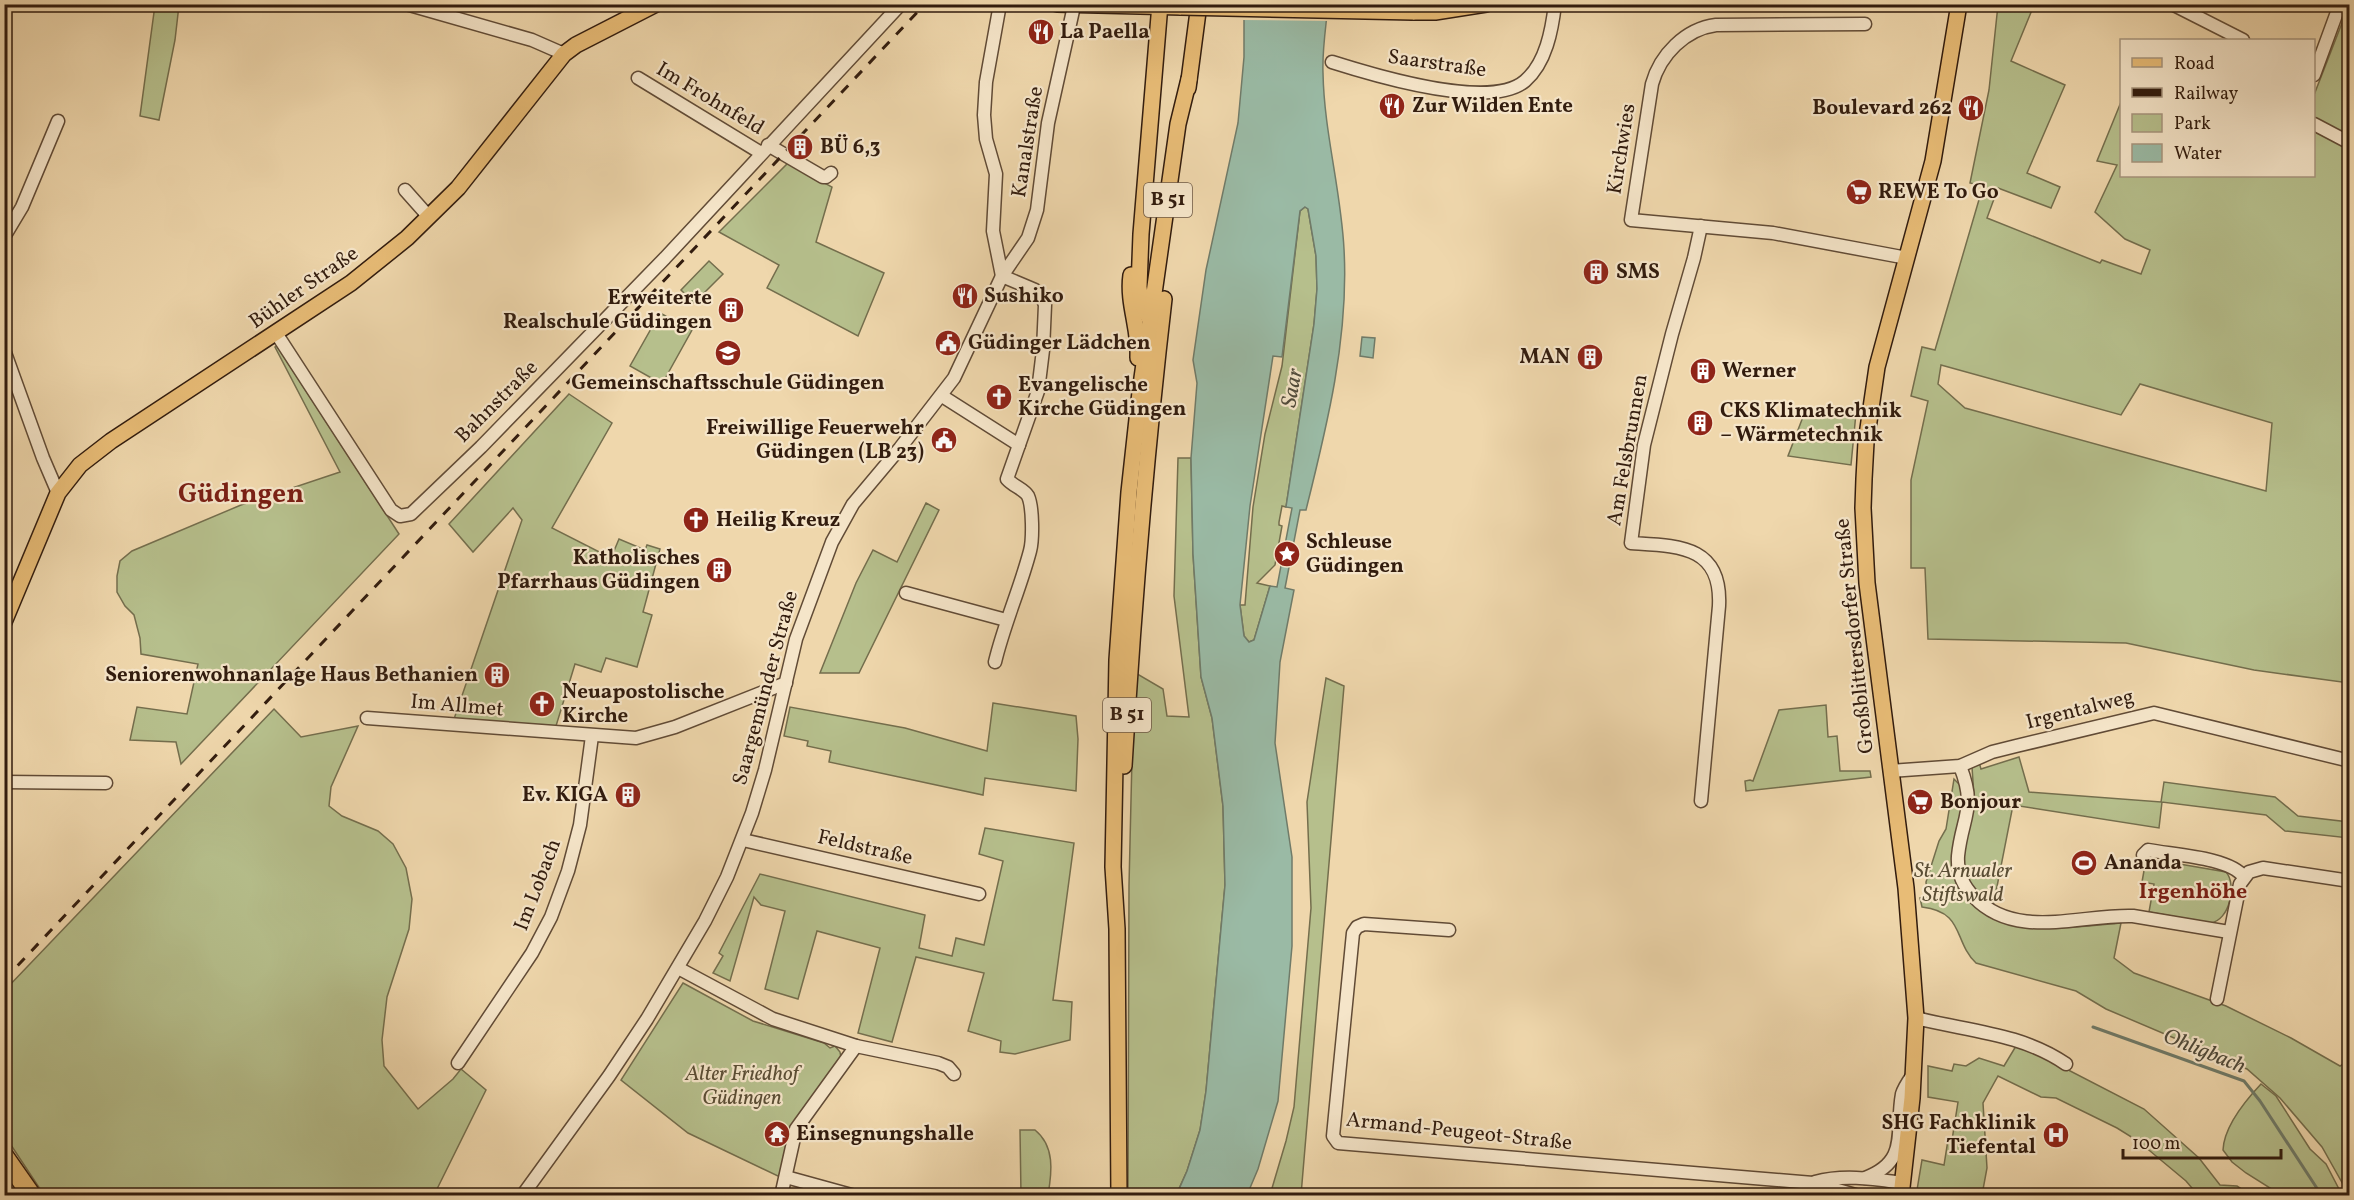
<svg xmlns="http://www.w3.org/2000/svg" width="2354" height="1200" font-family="Vollkorn,serif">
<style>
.green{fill:#b6bf8c;stroke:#746e4d;stroke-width:1.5;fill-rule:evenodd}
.water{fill:#9abaa5;stroke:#707b69;stroke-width:1.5;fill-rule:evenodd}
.pier{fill:#efd7ac}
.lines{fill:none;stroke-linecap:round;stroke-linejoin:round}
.stream{stroke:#707b69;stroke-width:3}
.river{stroke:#9abaa5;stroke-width:20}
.minor-casing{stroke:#614b36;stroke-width:15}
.major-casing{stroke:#321c0e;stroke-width:18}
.highway-casing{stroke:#321c0e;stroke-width:21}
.minor{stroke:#f5e5c9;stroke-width:12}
.major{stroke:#e8bc76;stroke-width:15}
.highway{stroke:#e8bc76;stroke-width:18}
.rail{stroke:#321c0e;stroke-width:3;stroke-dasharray:10 10;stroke-linecap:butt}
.major-bridge-casing{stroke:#321c0e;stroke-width:18;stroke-linecap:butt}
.major-bridge{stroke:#e8bc76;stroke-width:15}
.labels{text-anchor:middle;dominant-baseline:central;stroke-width:4.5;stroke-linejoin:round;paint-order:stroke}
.shield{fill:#f5e5c9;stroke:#6c5846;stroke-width:1.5}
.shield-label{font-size:20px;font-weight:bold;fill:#321c0e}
.poi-label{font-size:21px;font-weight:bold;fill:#321c0e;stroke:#f5e5c9;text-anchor:start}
.street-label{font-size:21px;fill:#321c0e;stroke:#f5e5c9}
.park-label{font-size:21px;font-style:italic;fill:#5a4d34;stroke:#f5e5c9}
.water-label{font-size:22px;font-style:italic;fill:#514b3b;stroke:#f5e5c9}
.neighbourhood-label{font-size:22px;font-weight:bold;fill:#7a1f14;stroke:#f5e5c9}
.district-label{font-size:27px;font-weight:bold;fill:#7a1f14;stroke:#f5e5c9}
</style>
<rect width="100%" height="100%" fill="#efd7ac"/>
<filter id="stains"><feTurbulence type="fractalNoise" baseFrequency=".00333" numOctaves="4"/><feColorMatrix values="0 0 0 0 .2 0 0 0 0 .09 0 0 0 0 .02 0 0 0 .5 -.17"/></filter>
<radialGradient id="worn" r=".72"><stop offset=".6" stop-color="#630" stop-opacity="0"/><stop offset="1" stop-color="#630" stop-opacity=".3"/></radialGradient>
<g class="green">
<path d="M155,5H179L175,40L159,120L140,116Z"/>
<path d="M1998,5H2034L2011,61L2065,85L2027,173L2060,187L2051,208L1998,188L1987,218L2100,263L2102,260L2141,274L2150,250L2125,239L2095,212L2117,165L2097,161L2121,102L2122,176H2314V95L2349,5V683L2254,670L2126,643L1928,639L1925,568H1911V480L1928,401L1911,396L1922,347L1935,350L1983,186L1970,183L1989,90ZM1941,365L2121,415L2140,384L2272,423L2266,491L1965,408L1938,384Z"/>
<path d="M788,163L832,187L816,242L884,273L858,336L767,288L779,265L719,232Z"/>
<path d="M1305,207L1308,209L1316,256L1317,289L1314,324L1286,507L1282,506L1279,522V525L1282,526L1275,565L1257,583L1270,586L1254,640L1249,642L1244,636L1240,605H1245L1253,507L1265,434L1282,366L1300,211Z"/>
<path d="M709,261L723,274L694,303L681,290Z"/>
<path d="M660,313L692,330L662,384L630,366Z"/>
<path d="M277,346L399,534L181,764L176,742L130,740L137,707L187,714L198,664L141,654L140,638L134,615L125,606L117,592V576L120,561L132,551L241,505L340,472L275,347Z"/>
<path d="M569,394L612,423L552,528L611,558L619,539L645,550L647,545L660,549L643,612L652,615L637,667L606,658L601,672L575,664L556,726L454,719L522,520L513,508L473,552L449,524Z"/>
<path d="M1806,409L1856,413L1851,465L1788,456Z"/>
<path d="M1178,458H1191L1193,554L1201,677L1212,718L1223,806L1225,885L1206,1091L1200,1130L1187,1171L1176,1195L1128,1196L1129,886L1134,672L1163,689L1167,716L1189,717L1174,596Z"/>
<path d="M926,503L939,510L859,673H820L856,583L873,550L897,562Z"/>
<path d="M1326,678L1344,686L1301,1195H1270L1286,1141L1294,1107L1311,908L1307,802Z"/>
<path d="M993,703L1076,716L1078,739L1076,791L985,778L983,795L829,762L831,751L807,746L808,741L784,736L790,707L905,728L987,751Z"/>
<path d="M1826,705L1828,737L1837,736L1840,771H1870L1871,777L1746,791L1745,781L1750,780L1753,781L1779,710Z"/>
<path d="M274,709L301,737L358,726L331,787L329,806L342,816L378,831L393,844L406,868L412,899L409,929L387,997L382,1040L384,1066L418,1109L453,1079L461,1069L486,1090L434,1195H44L5,1136V990Z"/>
<path d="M2019,757L2029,792L2161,802L2164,782L2275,797L2298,816L2349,822V838L2285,831L2266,815L2162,802L2159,828L2013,805L1991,917C2035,934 2076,927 2121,923L2114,958L2134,973L2226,1006L2291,1038L2340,1066L2347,1061L2349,1062V1195L2322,1147L2280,1098L2247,1069L2106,1009L2076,991L1976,963C1953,941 1965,912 1922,907L1920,898L1927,895L1926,882L1939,841L1946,829L1954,779L1960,785L1962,796H1974L1972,767L1979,762L1981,769Z"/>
<path d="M985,828L1074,843L1053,1000L1072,1002L1070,1040L1015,1054L1000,1052L1001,1041L968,1031L984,973L916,957L892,1042L858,1033L880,948L817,931L798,999L765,989L785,911L761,905L754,897L730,981L713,973L723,956L719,953L760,874L925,915L919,948L952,956L956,938L984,945L1003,861L979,854Z"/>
<path d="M2162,861L2226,872C2237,884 2230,921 2210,923L2149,912L2154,884L2142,882L2145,865L2161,867Z"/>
<path d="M683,983L753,1021L824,1043L830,1048L835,1046L840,1052L841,1058L791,1131L782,1178L688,1133L621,1080Z"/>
<path d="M2016,1046L2047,1059L2144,1109L2199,1158L2220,1185L2237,1186L2251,1195H2198L2186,1181L2138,1141L2117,1128L2056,1098L2041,1097L1998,1076L1983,1103L1987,1168L1982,1195L1916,1196L1922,1160L1944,1165L1948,1140H1952L1958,1102L1928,1097V1066L1952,1071L1954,1064L1966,1066L1979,1058L2004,1066Z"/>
<path d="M2261,1084L2276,1096L2310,1149L2326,1164L2340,1191L2341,1195H2281L2246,1173L2232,1162L2223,1150C2224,1126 2245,1101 2261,1084Z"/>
<path d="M1020,1130H1035C1055,1146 1052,1172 1048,1195H1021Z"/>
</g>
<g class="water">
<path d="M1328,5C1326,27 1322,50 1323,73C1324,132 1341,190 1344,249C1349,337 1327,426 1306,510H1300L1285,588L1294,590L1280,662L1275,743L1292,857V946L1278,1101L1258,1169L1247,1195L1176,1196L1187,1171L1200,1130L1206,1091L1225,885L1223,806L1212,718L1201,677L1193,554L1191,458L1197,383L1193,360L1206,270L1238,123L1244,57V15ZM1305,207L1308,209L1316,256L1317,289L1314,324L1286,507L1292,508L1277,587L1270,586L1254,640L1249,642L1244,636L1240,605L1250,506L1273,356L1282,357L1300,211Z"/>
<path d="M1362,337L1375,338L1373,358L1360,356Z"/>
</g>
<path class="pier" d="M1242,4H1331L1329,21L1241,20Z"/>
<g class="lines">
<path class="stream" d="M2093,1027L2244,1081L2260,1101L2322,1196"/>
<path class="river" d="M1229,397L1239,334"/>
<defs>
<g id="minor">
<path d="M406,4L532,40L564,54"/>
<path d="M1000,4L986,82L984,115L986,139L996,174L993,231L1002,276"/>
<path d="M2172,4L2243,40"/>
<path d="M1865,24L1716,25C1685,29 1660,55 1652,84L1631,220L1773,233L1907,258"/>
<path d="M1332,62C1373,75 1490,111 1525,81C1546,63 1552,30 1555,4"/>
<path d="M2314,75L2340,4"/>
<path d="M638,78L761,153"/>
<path d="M2314,124L2350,143"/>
<path d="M768,145L823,177H826L831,173"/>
<path d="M405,190L429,217"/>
<path d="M1701,226L1694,258L1672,334L1644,445L1631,543C1678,546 1722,545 1719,606L1701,801"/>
<path d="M4,237L22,207L58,121"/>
<path d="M276,333L391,510L400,516L411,514L481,447L665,258L901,4"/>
<path d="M4,350L43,458L58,493"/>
<path d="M942,396L1019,445"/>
<path d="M906,593L1006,620"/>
<path d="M995,662C1004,624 1020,589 1030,551C1033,540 1033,507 1028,496C1024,489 1013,486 1007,479L1038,391L1043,350L1045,305L1042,297L1035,290L1002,276"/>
<path d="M367,718L636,738L675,727L786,683"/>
<path d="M1960,766C1977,809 1962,816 1958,856C1957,872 1962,885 1974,897C2016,941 2081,914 2133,916L2229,932"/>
<path d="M1890,771L1960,766L1992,752L2016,746L2154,713L2350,761"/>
<path d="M4,782L106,783"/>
<path d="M743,840L979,894"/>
<path d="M2143,855L2148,850C2173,855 2229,857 2244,877"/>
<path d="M1449,930L1364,924L1357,927L1353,933L1333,1136L1338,1143L1813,1183L1859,1196"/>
<path d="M678,968L773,1019L856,1046L938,1063L948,1067L954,1074"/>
<path d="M2217,999L2240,884L2249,872L2263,868L2350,881"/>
<path d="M1916,1018C1967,1031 2021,1033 2066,1064"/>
<path d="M458,1063L532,953L551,917L568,871L580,825L592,736"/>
<path d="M786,1177L855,1196"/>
<path d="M1865,1178C1910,1161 1895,1132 1902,1094C1904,1087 1910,1079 1914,1073"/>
<path d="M1815,1182C1844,1174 1874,1179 1903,1183"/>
<path d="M522,1196L609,1076L647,1019L705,921L727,877L752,813L765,770L796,639L832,542L853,504L900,448L954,378L1002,276L1028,238L1037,210L1048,123L1074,6"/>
<path d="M781,1196L796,1129L856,1046"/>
</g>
<g id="major">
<path d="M1057,4L1181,7"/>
<path d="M1413,12H1435L1486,4"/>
<path d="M1188,88L1199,4"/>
<path d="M1131,275C1127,304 1140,329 1138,358"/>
<path d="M1151,322L1141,302L1139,287L1141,234L1160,4"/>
<path d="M4,622L58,493L80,465L111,441L351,283L407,238L458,188L564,54L576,45L656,4"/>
<path d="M1124,766C1133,610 1146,454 1164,299"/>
<path d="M1119,1196L1117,929L1113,867L1117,660L1129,492L1140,392L1178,124L1189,79"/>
<path d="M1901,1196L1912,1098L1916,1018L1906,888L1867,583L1863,508L1864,479L1866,442L1877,367L1933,161L1959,4"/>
</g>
<path id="highway" d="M4,1156L32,1196"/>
</defs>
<use href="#minor" class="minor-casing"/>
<use href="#major" class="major-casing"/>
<use href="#highway" class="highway-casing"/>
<use href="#minor" class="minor"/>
<use href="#major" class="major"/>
<use href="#highway" class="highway"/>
<path class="rail" d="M4,980L925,4"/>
<defs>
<path id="major-bridge" d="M1181,7L1413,12"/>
</defs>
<use href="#major-bridge" class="major-bridge-casing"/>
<use href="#major-bridge" class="major-bridge"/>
</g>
<defs>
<symbol id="restaurant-disc" viewBox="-11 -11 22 22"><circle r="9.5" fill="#8f2418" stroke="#f5e5c9"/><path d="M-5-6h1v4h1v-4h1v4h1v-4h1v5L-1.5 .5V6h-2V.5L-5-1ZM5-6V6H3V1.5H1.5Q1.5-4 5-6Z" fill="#fff"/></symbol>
<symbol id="building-disc" viewBox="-11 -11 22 22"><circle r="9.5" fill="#8f2418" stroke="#f5e5c9"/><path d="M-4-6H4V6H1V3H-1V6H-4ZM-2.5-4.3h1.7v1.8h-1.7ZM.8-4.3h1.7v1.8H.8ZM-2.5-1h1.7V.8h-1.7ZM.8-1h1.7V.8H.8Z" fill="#fff"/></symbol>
<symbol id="supermarket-disc" viewBox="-11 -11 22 22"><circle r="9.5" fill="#8f2418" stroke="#f5e5c9"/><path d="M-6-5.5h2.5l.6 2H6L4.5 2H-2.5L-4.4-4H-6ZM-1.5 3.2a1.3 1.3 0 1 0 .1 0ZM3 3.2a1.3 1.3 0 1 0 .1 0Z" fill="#fff"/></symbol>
<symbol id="civic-disc" viewBox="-11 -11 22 22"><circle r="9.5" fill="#8f2418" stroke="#f5e5c9"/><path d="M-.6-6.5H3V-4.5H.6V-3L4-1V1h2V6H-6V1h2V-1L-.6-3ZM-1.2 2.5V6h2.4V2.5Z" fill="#fff"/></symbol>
<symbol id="school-disc" viewBox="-11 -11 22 22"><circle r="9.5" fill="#8f2418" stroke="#f5e5c9"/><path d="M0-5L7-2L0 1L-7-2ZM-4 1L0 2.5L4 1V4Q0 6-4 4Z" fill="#fff"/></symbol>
<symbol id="church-disc" viewBox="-11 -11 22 22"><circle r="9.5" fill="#8f2418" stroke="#f5e5c9"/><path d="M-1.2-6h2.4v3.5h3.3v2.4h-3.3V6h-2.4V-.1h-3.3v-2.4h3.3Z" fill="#fff"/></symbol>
<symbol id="sight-disc" viewBox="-11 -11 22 22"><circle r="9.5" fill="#8f2418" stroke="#f5e5c9"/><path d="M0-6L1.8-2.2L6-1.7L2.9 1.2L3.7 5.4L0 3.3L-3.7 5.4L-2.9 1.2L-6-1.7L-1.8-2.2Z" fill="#fff"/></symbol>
<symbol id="stadium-disc" viewBox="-11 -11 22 22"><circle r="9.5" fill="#8f2418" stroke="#f5e5c9"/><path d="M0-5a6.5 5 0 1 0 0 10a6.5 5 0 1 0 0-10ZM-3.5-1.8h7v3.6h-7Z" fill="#fff"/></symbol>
<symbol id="temple-disc" viewBox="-11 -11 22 22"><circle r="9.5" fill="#8f2418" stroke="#f5e5c9"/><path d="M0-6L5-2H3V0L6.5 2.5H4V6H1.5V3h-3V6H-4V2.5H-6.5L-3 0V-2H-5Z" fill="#fff"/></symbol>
<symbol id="hospital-disc" viewBox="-11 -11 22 22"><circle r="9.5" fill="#8f2418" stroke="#f5e5c9"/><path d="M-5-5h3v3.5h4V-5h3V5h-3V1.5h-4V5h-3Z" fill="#fff"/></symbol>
</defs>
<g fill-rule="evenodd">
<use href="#restaurant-disc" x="1026" y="17" width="30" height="30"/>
<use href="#restaurant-disc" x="1377" y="91" width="30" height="30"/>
<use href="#restaurant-disc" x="1956" y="93" width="30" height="30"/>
<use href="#building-disc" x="785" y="132" width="30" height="30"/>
<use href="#supermarket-disc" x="1844" y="177" width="30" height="30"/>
<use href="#building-disc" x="1581" y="257" width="30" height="30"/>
<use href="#restaurant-disc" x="950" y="281" width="30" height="30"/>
<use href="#building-disc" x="716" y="295" width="30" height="30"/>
<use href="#civic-disc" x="933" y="328" width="30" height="30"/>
<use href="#school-disc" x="713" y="338" width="30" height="30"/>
<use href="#building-disc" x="1575" y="342" width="30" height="30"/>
<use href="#building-disc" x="1688" y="356" width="30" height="30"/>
<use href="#church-disc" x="984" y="382" width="30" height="30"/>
<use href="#building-disc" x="1685" y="408" width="30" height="30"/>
<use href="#civic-disc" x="929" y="425" width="30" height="30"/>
<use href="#church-disc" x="681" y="505" width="30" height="30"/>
<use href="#sight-disc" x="1272" y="539" width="30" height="30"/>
<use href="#building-disc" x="704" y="555" width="30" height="30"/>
<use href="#building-disc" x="482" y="660" width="30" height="30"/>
<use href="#church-disc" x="527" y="689" width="30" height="30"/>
<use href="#building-disc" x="613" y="780" width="30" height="30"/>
<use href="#supermarket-disc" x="1905" y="787" width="30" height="30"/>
<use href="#stadium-disc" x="2069" y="848" width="30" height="30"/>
<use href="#temple-disc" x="762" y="1119" width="30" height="30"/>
<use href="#hospital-disc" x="2041" y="1120" width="30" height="30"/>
</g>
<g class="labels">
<g class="shield">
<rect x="1144" y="183" width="48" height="34" rx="4.5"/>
<rect x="1103" y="698" width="48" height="34" rx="4.5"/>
</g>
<g class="shield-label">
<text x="1168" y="200">B 51</text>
<text x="1127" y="715">B 51</text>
</g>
<g class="poi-label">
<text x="1060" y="32">La Paella</text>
<text x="1412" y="106">Zur Wilden Ente</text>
<text x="1952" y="108" text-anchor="end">Boulevard 262</text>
<text x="820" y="147">BÜ 6,3</text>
<text x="1878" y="192">REWE To Go</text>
<text x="1616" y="272">SMS</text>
<text x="984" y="296">Sushiko</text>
<text x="712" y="298" text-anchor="end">Erweiterte<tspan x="712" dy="24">Realschule Güdingen</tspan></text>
<text x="968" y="343">Güdinger Lädchen</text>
<text x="1570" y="357" text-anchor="end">MAN</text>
<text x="1722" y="371">Werner</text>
<text x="728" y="383" text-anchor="middle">Gemeinschaftsschule Güdingen</text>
<text x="1018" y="385">Evangelische<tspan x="1018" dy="24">Kirche Güdingen</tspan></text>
<text x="1720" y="411">CKS Klimatechnik<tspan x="1720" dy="24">– Wärmetechnik</tspan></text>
<text x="924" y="428" text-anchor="end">Freiwillige Feuerwehr<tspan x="924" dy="24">Güdingen (LB 23)</tspan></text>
<text x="716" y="520">Heilig Kreuz</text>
<text x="1306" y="542">Schleuse<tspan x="1306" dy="24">Güdingen</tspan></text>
<text x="700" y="558" text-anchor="end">Katholisches<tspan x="700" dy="24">Pfarrhaus Güdingen</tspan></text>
<text x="478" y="675" text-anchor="end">Seniorenwohnanlage Haus Bethanien</text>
<text x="562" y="692">Neuapostolische<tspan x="562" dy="24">Kirche</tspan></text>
<text x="608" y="795" text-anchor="end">Ev. KIGA</text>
<text x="1940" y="802">Bonjour</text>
<text x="2104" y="863">Ananda</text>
<text x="2036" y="1123" text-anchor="end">SHG Fachklinik<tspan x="2036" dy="24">Tiefental</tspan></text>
<text x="796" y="1134">Einsegnungshalle</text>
</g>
<g class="street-label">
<text transform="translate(1437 64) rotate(8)">Saarstraße</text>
<text transform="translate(710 99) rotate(31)">Im Frohnfeld</text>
<text transform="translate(1028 142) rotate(-81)">Kanalstraße</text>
<text transform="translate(1622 149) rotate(-81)">Kirchwies</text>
<text transform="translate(304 288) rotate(-35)">Bühler Straße</text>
<text transform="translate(497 402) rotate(-45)">Bahnstraße</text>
<text transform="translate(1628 450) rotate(-80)">Am Felsbrunnen</text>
<text transform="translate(1855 636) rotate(-96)">Großblittersdorfer Straße</text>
<text transform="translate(766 688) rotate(-75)">Saargemünder Straße</text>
<text transform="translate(457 706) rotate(5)">Im Allmet</text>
<text transform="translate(2080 710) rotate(-14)">Irgentalweg</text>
<text transform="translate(865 848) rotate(13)">Feldstraße</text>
<text transform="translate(538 885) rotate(-69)">Im Lobach</text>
<text transform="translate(1459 1132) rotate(6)">Armand-Peugeot-Straße</text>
</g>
<g class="park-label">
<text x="1963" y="871">St. Arnualer<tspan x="1963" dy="24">Stiftswald</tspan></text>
<text x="742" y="1074">Alter Friedhof<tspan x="742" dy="24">Güdingen</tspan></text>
</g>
<g class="water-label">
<text transform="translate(1293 388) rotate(-80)">Saar</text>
<text transform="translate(2204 1052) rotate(22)">Ohligbach</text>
</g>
<g class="neighbourhood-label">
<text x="2193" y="892">Irgenhöhe</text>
</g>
<g class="district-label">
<text x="241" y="495">Güdingen</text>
</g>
</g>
<rect width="2354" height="1200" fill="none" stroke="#efd7ac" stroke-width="24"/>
<rect x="6" y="6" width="2342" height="1188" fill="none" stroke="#321c0e" stroke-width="3"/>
<rect x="12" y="12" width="2330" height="1176" fill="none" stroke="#321c0e" stroke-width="1.5"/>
<rect x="2120" y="39" width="195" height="138" fill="#f5e5c9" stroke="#a7957e" stroke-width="1.5"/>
<rect x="2132" y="58" width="30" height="9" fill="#e8bc76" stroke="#a7957e" stroke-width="1.5"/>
<text x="2174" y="69" font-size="18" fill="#321c0e">Road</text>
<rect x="2132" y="88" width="30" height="9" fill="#321c0e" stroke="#a7957e" stroke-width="1.5"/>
<text x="2174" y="99" font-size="18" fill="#321c0e">Railway</text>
<rect x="2132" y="114" width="30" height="18" fill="#b6bf8c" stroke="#a7957e" stroke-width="1.5"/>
<text x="2174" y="129" font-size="18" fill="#321c0e">Park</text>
<rect x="2132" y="144" width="30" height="18" fill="#9abaa5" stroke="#a7957e" stroke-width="1.5"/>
<text x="2174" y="159" font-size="18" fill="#321c0e">Water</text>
<path d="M2123 1149v9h158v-9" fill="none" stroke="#321c0e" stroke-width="3"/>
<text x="2132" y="1149" font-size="18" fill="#321c0e" stroke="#f5e5c9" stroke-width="4.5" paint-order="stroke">100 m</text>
<rect width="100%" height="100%" filter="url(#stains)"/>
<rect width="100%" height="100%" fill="url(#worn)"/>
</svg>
